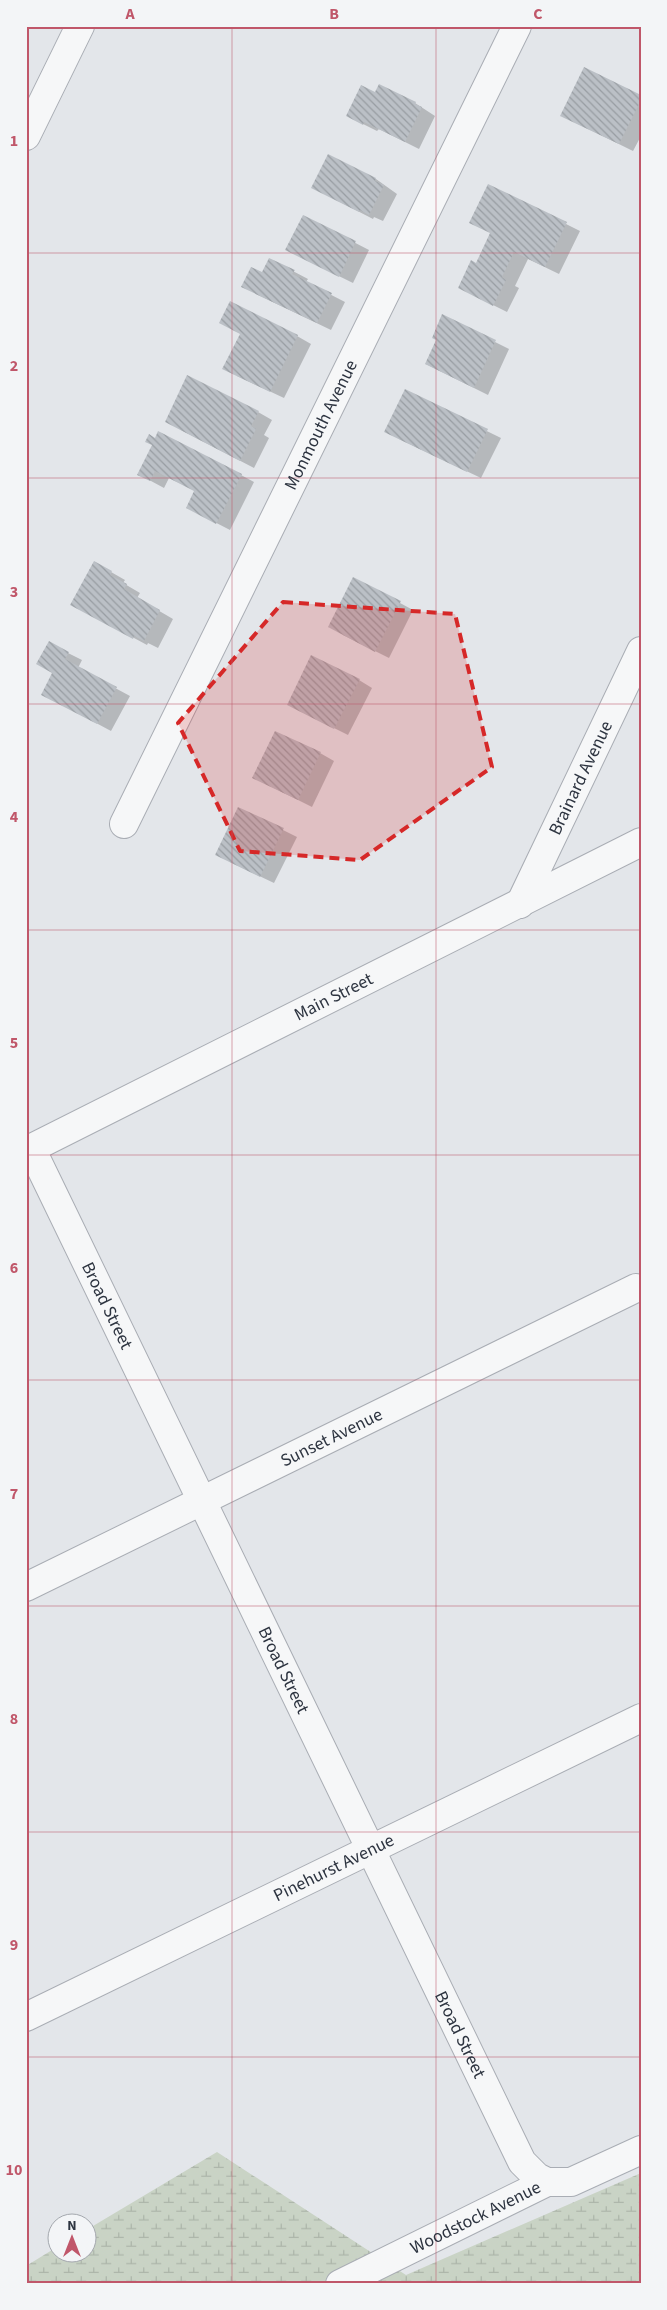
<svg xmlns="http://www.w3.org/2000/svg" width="667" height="2310" font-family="'Source Sans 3',sans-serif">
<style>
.wetland{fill:url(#wetland-marsh)}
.shadow{fill:#0003}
.building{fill:url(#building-back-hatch)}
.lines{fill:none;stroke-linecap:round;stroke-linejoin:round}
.minor-casing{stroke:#a9adb4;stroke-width:30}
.minor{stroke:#f6f7f8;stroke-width:28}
.marked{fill:#d62828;fill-opacity:0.2;stroke:#d62828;stroke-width:4;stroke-dasharray:10 6;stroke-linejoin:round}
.grid{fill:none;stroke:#c0576a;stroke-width:1;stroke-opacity:0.55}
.labels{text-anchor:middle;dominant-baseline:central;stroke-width:5;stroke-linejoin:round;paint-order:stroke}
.street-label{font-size:18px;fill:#2d3440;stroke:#f3f5f7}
.neatline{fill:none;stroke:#c0576a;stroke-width:2}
.grid-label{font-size:16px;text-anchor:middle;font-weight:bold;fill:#c0576a}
</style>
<defs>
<pattern id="wetland-marsh" width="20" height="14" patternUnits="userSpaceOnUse" patternTransform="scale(1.25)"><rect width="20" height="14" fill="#c9d3c5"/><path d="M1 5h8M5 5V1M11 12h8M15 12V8" fill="none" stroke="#adb6aa"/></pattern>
<pattern id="building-back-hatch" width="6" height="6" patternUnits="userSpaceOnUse" patternTransform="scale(1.25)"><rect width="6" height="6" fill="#bbc0c6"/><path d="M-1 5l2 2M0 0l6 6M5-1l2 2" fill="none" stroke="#989da2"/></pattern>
</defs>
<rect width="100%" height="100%" fill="#e3e6ea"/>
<path class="wetland" d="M217,2152L406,2275L641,2173V2284H26V2266L57,2247L58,2252H88V2229Z"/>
<g class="shadow">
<path d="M375,93L415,103L435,116L419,149L379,129L377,131L361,123Z"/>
<path d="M641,96V136L633,151L576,123Z"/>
<path d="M329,156L376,179L397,194L383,221L374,217L373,219L313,188Z"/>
<path d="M303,216L369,250L353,283L300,257Z"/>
<path d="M566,224L580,231L559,274L528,259L515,286L519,288L507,312L473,295L476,264Z"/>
<path d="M270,259L308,279L306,282L345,302L331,330L256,294Z"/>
<path d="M443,316L509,349L488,395L426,364L438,340Z"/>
<path d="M241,334L297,336L311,344L284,398L237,376Z"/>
<path d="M405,391L501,438L481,478L399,439Z"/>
<path d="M258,412L272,420L264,435L269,438L254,468L181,430Z"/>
<path d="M153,445L241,475L254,482L230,530L201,515L196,491L169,478L164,488L138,474Z"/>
<path d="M111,572L125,580L123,583L140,593L137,598L173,619L158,648L148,643L147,645L86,612Z"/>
<path d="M400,603L413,610L389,658L343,635Z"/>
<path d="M68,653L82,660L78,668L130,696L111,731L42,694Z"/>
<path d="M359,680L372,688L348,735L302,712Z"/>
<path d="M320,753L334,761L312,807L254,778Z"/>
<path d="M239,808L297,837L274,883L230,862Z"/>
</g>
<g class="building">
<path d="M584,67L641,95V100L619,144L560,116Z"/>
<path d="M379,84L416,102L415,104L422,107L405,142L364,122L363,125L346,116L361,85L375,92Z"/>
<path d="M328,154L376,178L375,181L384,185L369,215L360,210L359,212L311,188Z"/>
<path d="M488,184L567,222L545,267L514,252L502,277L506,280L493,306L458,288L471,260L476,263L490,233L469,223Z"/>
<path d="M303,215L356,241L339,277L285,250Z"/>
<path d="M269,258L295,270L292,274L332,293L317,323L241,287L251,267L262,272Z"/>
<path d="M230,301L298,335L270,392L222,369L240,334L219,323Z"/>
<path d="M442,314L496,340L474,388L425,364L436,340L432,338Z"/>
<path d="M187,375L259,411L251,426L256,429L240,461L165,422Z"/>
<path d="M405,389L488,429L467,472L384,432Z"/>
<path d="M158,431L242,474L216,524L186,508L194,491L155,471L150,481L137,475L152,445L145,442L149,434L155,438Z"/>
<path d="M94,561L112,571L110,575L127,584L124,589L160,610L144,641L134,636L133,639L70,605Z"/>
<path d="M353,577L401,601L375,652L328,627Z"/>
<path d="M49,641L69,652L65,659L117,687L97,724L41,695L52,673L36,664Z"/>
<path d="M311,655L360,679L334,729L287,705Z"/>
<path d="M275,731L321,752L298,800L252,778Z"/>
<path d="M238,807L284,828L260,877L215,855Z"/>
</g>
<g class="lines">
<defs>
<g id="minor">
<path d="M26,136L80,26"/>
<path id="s1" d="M124,824L517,26"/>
<path id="s2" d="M520,904L641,651"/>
<path id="s3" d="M31,1148L522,2162L537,2177L547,2182"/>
<path id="s4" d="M26,1151L641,842"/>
<path id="s5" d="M26,1587L636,1288"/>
<path id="s6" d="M26,2017L641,1718"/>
<path id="s7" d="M340,2284L547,2182H571L641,2150"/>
</g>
</defs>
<use href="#minor" class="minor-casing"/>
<use href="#minor" class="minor"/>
</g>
<path class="marked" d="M283,602L455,614L492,767L360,860L240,851L178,723Z"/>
<path class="grid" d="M232,26V2284M436,26V2284M26,253H641M26,478H641M26,704H641M26,930H641M26,1155H641M26,1380H641M26,1606H641M26,1832H641M26,2057H641"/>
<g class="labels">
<g class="street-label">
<text stroke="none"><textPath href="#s1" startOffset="445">Monmouth Avenue</textPath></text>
<text stroke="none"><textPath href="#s2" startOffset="140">Brainard Avenue</textPath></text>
<text stroke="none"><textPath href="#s4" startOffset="344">Main Street</textPath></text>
<text stroke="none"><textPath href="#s3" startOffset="175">Broad Street</textPath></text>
<text stroke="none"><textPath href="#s5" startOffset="340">Sunset Avenue</textPath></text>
<text stroke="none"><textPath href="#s3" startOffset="580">Broad Street</textPath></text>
<text stroke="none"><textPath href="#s6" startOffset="342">Pinehurst Avenue</textPath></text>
<text stroke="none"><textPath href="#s3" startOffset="985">Broad Street</textPath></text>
<text stroke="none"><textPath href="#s7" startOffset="151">Woodstock Avenue</textPath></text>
</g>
</g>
<rect width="667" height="2310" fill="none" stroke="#f3f5f7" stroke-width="55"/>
<g transform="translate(72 2238)"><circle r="24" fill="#f3f5f7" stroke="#a4a8ae"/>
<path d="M0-4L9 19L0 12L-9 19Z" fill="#c0576a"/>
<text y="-8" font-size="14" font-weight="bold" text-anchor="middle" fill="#2d3440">N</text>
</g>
<rect x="28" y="28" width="612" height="2254" class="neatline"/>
<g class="grid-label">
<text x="130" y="19">A</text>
<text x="334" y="19">B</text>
<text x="538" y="19">C</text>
<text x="14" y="146">1</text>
<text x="14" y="371">2</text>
<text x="14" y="597">3</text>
<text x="14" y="822">4</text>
<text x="14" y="1048">5</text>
<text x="14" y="1273">6</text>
<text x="14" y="1499">7</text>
<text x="14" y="1724">8</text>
<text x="14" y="1950">9</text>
<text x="14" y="2175">10</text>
</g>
</svg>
